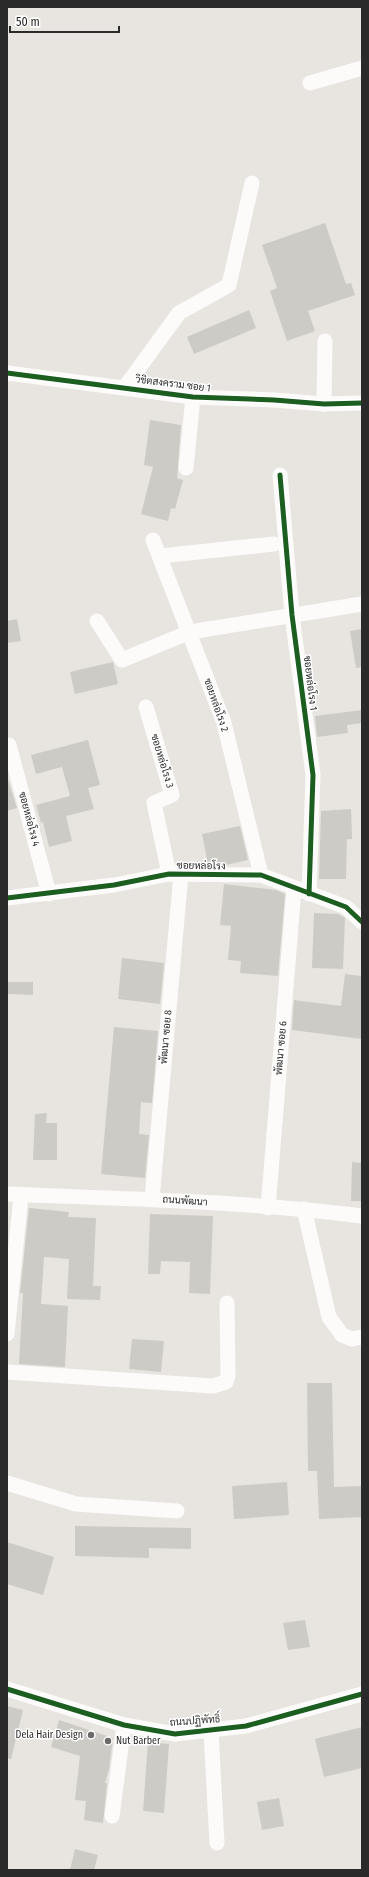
<svg xmlns="http://www.w3.org/2000/svg" width="369" height="1877" font-family="'Fira Sans Condensed',Sarabun,sans-serif">
<style>
.building{fill:#cdcbc6}
.lines{fill:none;stroke-linecap:round;stroke-linejoin:round}
.minor{stroke:#fcfbfa;stroke-width:15}
.cycleway-casing{stroke:#fff;stroke-width:8}
.cycleway{stroke:#1b5e20;stroke-width:5}
.poi-dot{fill:#6c6b6a;stroke:#fff;stroke-width:1.5}
.labels{text-anchor:middle;dominant-baseline:central;stroke-width:3;stroke-linejoin:round;paint-order:stroke}
.street-label{font-size:10px;fill:#2a2a2a;stroke:#fff}
.poi-label{font-size:10px;fill:#2a2a2a;stroke:#fff;text-anchor:end}
</style>
<rect width="100%" height="100%" fill="#e8e5e0"/>
<g class="building">
<path d="M325,223L346,284L351,283L355,295L308,311L315,331L287,341L270,291L277,288L262,245Z"/>
<path d="M249,310L256,328L194,354L187,337Z"/>
<path d="M150,420L181,425L177,478L183,480L175,509L171,508L168,521L141,514L153,467L144,465Z"/>
<path d="M17,619L21,641L7,643V621Z"/>
<path d="M362,629V667L356,668L350,631Z"/>
<path d="M113,662L118,684L75,694L70,672Z"/>
<path d="M362,710V723L347,725L348,733L317,737L315,716Z"/>
<path d="M88,740L100,785L88,788L94,809L66,816L72,841L49,847L43,822L41,823L36,805L70,796L62,767L36,774L31,755Z"/>
<path d="M7,777L17,808L7,811Z"/>
<path d="M351,809L352,839H347L346,879H319L321,811Z"/>
<path d="M240,826L248,860L222,866L208,865L202,834Z"/>
<path d="M224,884L276,890L285,894L278,976L240,973L241,961L228,960L231,926L220,925Z"/>
<path d="M314,913L338,914L345,918L343,969L312,968Z"/>
<path d="M122,958L164,963L160,1004L118,999Z"/>
<path d="M345,974L362,976V1039L292,1030L294,1000L341,1006Z"/>
<path d="M8,982H33V995L8,994Z"/>
<path d="M114,1027L158,1031L152,1103L141,1102L139,1134L149,1135L145,1178L101,1174Z"/>
<path d="M47,1113L46,1123H57V1160H33L35,1114Z"/>
<path d="M352,1162L362,1163V1201H351Z"/>
<path d="M29,1208L69,1212L68,1217L96,1218L93,1286H101L100,1300L67,1299L69,1259L44,1257L41,1304L68,1306L65,1367L19,1364L23,1293H20Z"/>
<path d="M150,1214L213,1216L210,1294L189,1293L190,1262L161,1261L160,1274H148Z"/>
<path d="M132,1339L164,1341L161,1372L129,1369Z"/>
<path d="M307,1383H332L334,1487L362,1486V1517L319,1519L317,1471H308Z"/>
<path d="M287,1482L289,1515L234,1519L232,1486Z"/>
<path d="M75,1526L191,1528V1549L149,1548V1558L75,1556Z"/>
<path d="M7,1542L54,1557L43,1595L7,1584Z"/>
<path d="M305,1620L310,1647L288,1650L283,1623Z"/>
<path d="M7,1706L23,1710L11,1759L7,1758Z"/>
<path d="M59,1720L113,1738L109,1769L105,1783H107L103,1823L84,1820L86,1801L75,1800L80,1756L51,1747Z"/>
<path d="M362,1727V1768L324,1777L315,1739Z"/>
<path d="M148,1742L169,1744L164,1813L143,1811Z"/>
<path d="M279,1798L284,1826L262,1830L257,1802Z"/>
<path d="M75,1849L98,1855L94,1870H70Z"/>
</g>
<g class="lines">
<g class="minor">
<path d="M310,83L362,68"/>
<path d="M7,373L193,397L274,400L324,404L362,403"/>
<path d="M125,387L179,313L229,285L252,183"/>
<path d="M324,404L325,341"/>
<path d="M186,468L193,397"/>
<path d="M280,475L292,615L313,775L309,894"/>
<path d="M153,540L224,723L261,875"/>
<path d="M160,556L274,544"/>
<path d="M97,621L122,660L190,632L362,604"/>
<path d="M146,707L172,795L154,803L169,874"/>
<path d="M9,745L49,894"/>
<path d="M7,898L114,885L169,874L261,875L346,907L362,922"/>
<path d="M7,1194C125,1199 244,1201 362,1216"/>
<path d="M152,1199L181,874"/>
<path d="M268,1208L294,889"/>
<path d="M304,1209L329,1317L342,1335L352,1339L362,1337"/>
<path d="M7,1334L21,1195"/>
<path d="M7,1372L213,1386L226,1382L228,1376L227,1303"/>
<path d="M7,1483L76,1504L177,1511"/>
<path d="M7,1689L124,1725L175,1734L246,1726L362,1694"/>
<path d="M211,1731L217,1843"/>
<path d="M112,1816L124,1725"/>
</g>
<defs>
<g id="cycleway">
<path d="M7,373L193,397L274,400L324,404L362,403"/>
<path d="M280,475L292,615L313,775L309,894"/>
<path d="M7,898L114,885L169,874L261,875L346,907L362,922"/>
<path d="M7,1689L124,1725L175,1734L246,1726L362,1694"/>
</g>
</defs>
<use href="#cycleway" class="cycleway-casing"/>
<use href="#cycleway" class="cycleway"/>
</g>
<g class="poi-dot">
<circle cx="91" cy="1735" r="4"/>
<circle cx="108" cy="1741" r="4"/>
</g>
<g class="labels">
<g class="street-label">
<text transform="translate(173 384) rotate(7)">วิชิตสงคราม ซอย 1</text>
<text transform="translate(310 683) rotate(83)">ซอยหล่อโรง 1</text>
<text transform="translate(216 705) rotate(71)">ซอยหล่อโรง 2</text>
<text transform="translate(162 761) rotate(73)">ซอยหล่อโรง 3</text>
<text transform="translate(29 819) rotate(75)">ซอยหล่อโรง 4</text>
<text transform="translate(201 866) rotate(1)">ซอยหล่อโรง</text>
<text transform="translate(166 1037) rotate(-85)">พัฒนา ซอย 8</text>
<text transform="translate(281 1048) rotate(-85)">พัฒนา ซอย 6</text>
<text transform="translate(185 1201) rotate(4)">ถนนพัฒนา</text>
<text transform="translate(195 1721) rotate(-4)">ถนนปฏิพัทธิ์</text>
</g>
<g class="poi-label">
<text x="83" y="1735">Dela Hair Design</text>
<text x="116" y="1741" text-anchor="start">Nut Barber</text>
</g>
</g>
<rect width="369" height="1877" fill="none" stroke="#2a2a2a" stroke-width="16"/>
<path d="M10 26v6h109v-6" fill="none" stroke="#2a2a2a" stroke-width="2"/>
<text x="16" y="26" font-size="12" fill="#2a2a2a" stroke="#ffffff" stroke-width="3" paint-order="stroke">50 m</text>
</svg>
